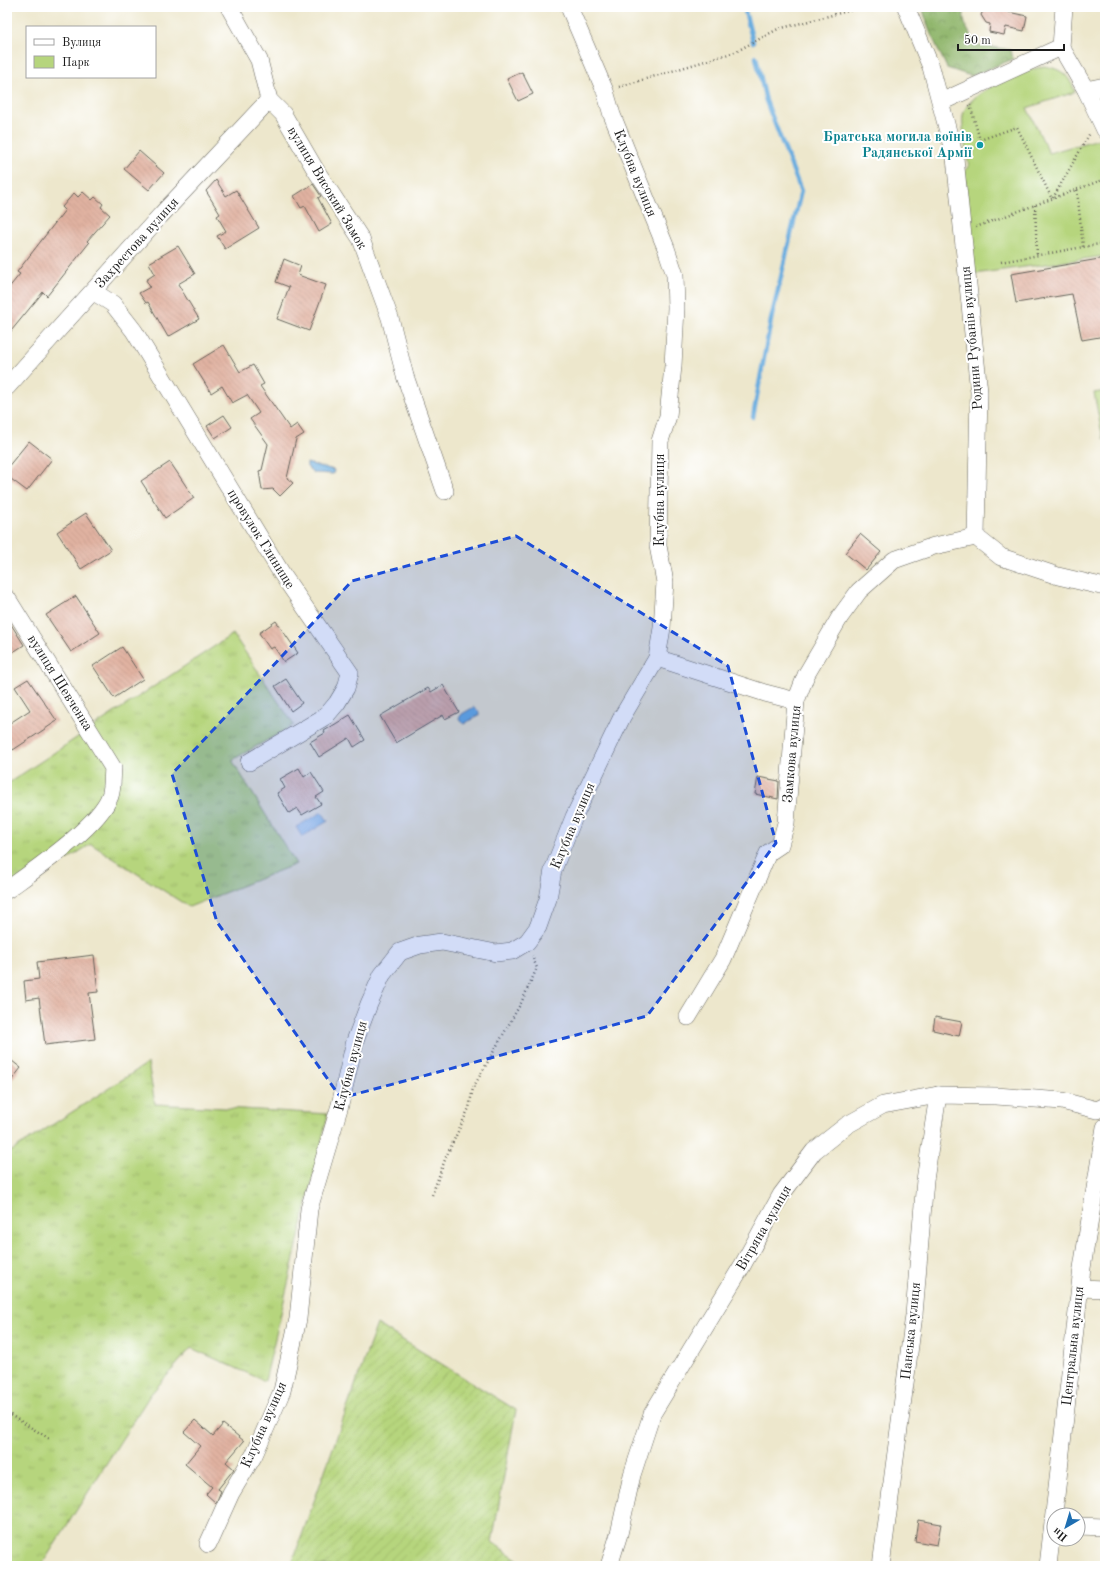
<svg xmlns="http://www.w3.org/2000/svg" width="1112" height="1573" font-family="'Old Standard TT',serif">
<style>
.grass{fill:url(#grass-tufts);stroke:#69784c}
.forest{fill:url(#forest-crowns);stroke:#566944}
.park{fill:#b6d57d;stroke:#69784c}
.garden{fill:url(#garden-furrows);stroke:#69784c}
.water{fill:#6aaddf;stroke:#43647e}
.lines{fill:none;stroke-linecap:round;stroke-linejoin:round}
.stream{stroke:#6aaddf;stroke-width:4.5}
.building{fill:url(#building-back-hatch)}
.minor-casing{stroke:#65635a;stroke-width:18}
.path{stroke:#65635a;stroke-width:2.5;stroke-dasharray:1 3;stroke-linecap:butt}
.minor{stroke:#fff;stroke-width:17}
.marked{fill:#1d4ed8;fill-opacity:0.2;stroke:#1d4ed8;stroke-width:3;stroke-dasharray:8 5;stroke-linejoin:round}
.culture-dot{fill:#0f9aa8;stroke:#fff;stroke-width:1.5}
.labels{text-anchor:middle;dominant-baseline:central;stroke-width:4;stroke-linejoin:round;paint-order:stroke}
.culture-label{font-size:14px;font-weight:bold;fill:#0d838f;stroke:#fff;text-anchor:end}
.street-label{font-size:14px;fill:#1c1c1c;stroke:#fff}
</style>
<defs>
<pattern id="grass-tufts" width="24" height="20" patternUnits="userSpaceOnUse"><rect width="24" height="20" fill="#b6d57d"/><path d="M3 7l-1-3M5 7V3M7 7l1-3M15 17l-1-3M17 17v-4M19 17l1-3" fill="none" stroke="#9cb66b"/></pattern>
<pattern id="forest-crowns" width="20" height="18" patternUnits="userSpaceOnUse"><rect width="20" height="18" fill="#90b66c"/><path d="M2 6a3 3 0 1 1 6 0M12 15a3 3 0 1 1 6 0" fill="none" stroke="#759358"/></pattern>
<pattern id="garden-furrows" width="10" height="10" patternUnits="userSpaceOnUse"><rect width="10" height="10" fill="#b6d57d"/><path d="M-1 1l2-2M0 10L10 0M9 11l2-2" fill="none" stroke="#9cb66b"/></pattern>
<pattern id="building-back-hatch" width="6" height="6" patternUnits="userSpaceOnUse"><rect width="6" height="6" fill="#e1b2a1"/><path d="M-1 5l2 2M0 0l6 6M5-1l2 2" fill="none" stroke="#c0988a"/></pattern>
</defs>
<rect width="100%" height="100%" fill="#fff"/>
<filter id="ink" filterUnits="userSpaceOnUse"><feTurbulence type="fractalNoise" baseFrequency=".025" numOctaves="2"/><feDisplacementMap in="SourceGraphic" scale="8" xChannelSelector="R" yChannelSelector="G"/><feConvolveMatrix kernelMatrix="1 2 1 2 8 2 1 2 1" color-interpolation-filters="sRGB"/></filter>
<filter id="wash" filterUnits="userSpaceOnUse"><feTurbulence type="fractalNoise" baseFrequency=".012" numOctaves="4" result="noise"/><feDisplacementMap in="SourceGraphic" scale="16" xChannelSelector="R" yChannelSelector="G"/><feGaussianBlur stdDeviation="0.9" result="paint"/><feColorMatrix in="noise" values="0 0 0 0 0 0 0 0 0 0 0 0 0 0 0 0 0 1.4 0 .05"/><feComposite in="paint" operator="in"/></filter>
<g filter="url(#wash)">
<rect width="100%" height="100%" fill="#ede7cc"/>
<g class="grass">
<path d="M233,634L294,725L232,760L296,864L189,907L91,844L7,899V784Z"/>
<path d="M148,1063L155,1104L328,1114L265,1381L191,1348L150,1395L41,1566H7V1154Z"/>
</g>
<path class="forest" d="M922,7H966C959,21 970,34 978,45L1011,50L1013,59L971,76L947,68L930,32Z"/>
<g class="park">
<path d="M1044,66C1062,69 1069,75 1075,92L1027,108L1049,153L1102,138L1105,143V256L974,274L964,172L969,167C967,156 961,125 963,115C967,91 1023,72 1044,66Z"/>
<path d="M1105,391V439H1103L1094,393Z"/>
</g>
<path class="garden" d="M377,1324L516,1410L492,1542L527,1566H291Z"/>
<g class="water">
<path d="M307,463L334,470L333,474L314,473L307,467Z"/>
<path d="M474,707L479,712V715L464,724L460,721L459,718L462,714Z"/>
<path d="M322,812L328,821L302,837L296,827Z"/>
</g>
<g class="lines">
<g class="stream">
<path d="M744,7L753,42"/>
<path d="M753,417L771,320L801,191L766,101L756,57"/>
</g>
</g>
<g id="blocks">
<g class="building">
<path d="M985,7H1009L1008,12L1027,16L1024,31L1006,27L1004,35L989,32L990,24L986,23L981,15Z"/>
<path d="M522,72L533,94L518,101L507,79Z"/>
<path d="M139,151L164,173L149,190L124,169Z"/>
<path d="M216,180L226,196L236,190L259,228L225,249L217,236L226,231L217,216L220,214L206,191Z"/>
<path d="M313,184L321,196L318,198L332,224L319,232L305,206L301,208L294,196Z"/>
<path d="M83,192L92,200L95,197L103,204L101,207L110,215L87,241L89,243L47,296L43,292L7,336V290L20,274L17,272L65,210L62,207L74,193L78,197Z"/>
<path d="M178,246L195,274L178,284L199,319L168,337L148,302L146,303L139,293L150,287L146,280L155,274L149,263Z"/>
<path d="M1105,258V336L1082,340L1072,294L1016,303L1011,274Z"/>
<path d="M284,259L301,266L298,275L326,285L309,331L277,319L289,287L276,282Z"/>
<path d="M224,345L240,372L253,365L264,384L260,386L290,429L297,424L304,434L296,439L287,478L293,483L280,496L273,489L262,490L259,471L262,470L268,444L250,419L259,413L247,395L232,403L222,386L211,393L193,364Z"/>
<path d="M224,415L232,427L215,438L207,426Z"/>
<path d="M29,441L52,459L27,491L7,476V468Z"/>
<path d="M170,462L194,498L165,518L141,481Z"/>
<path d="M86,513L111,550L81,569L57,532Z"/>
<path d="M860,534L881,552L866,570L845,553Z"/>
<path d="M76,596L100,633L71,652L46,615Z"/>
<path d="M7,618L24,645L7,656Z"/>
<path d="M276,621L298,653L284,662L274,647L270,649L259,633Z"/>
<path d="M122,647L143,679L114,698L93,666Z"/>
<path d="M28,679L57,721L13,750L7,741V725L30,710L15,687Z"/>
<path d="M286,679L302,703L291,711L275,686Z"/>
<path d="M443,685L459,712L445,719L443,715L396,743L380,716L428,688L431,692Z"/>
<path d="M350,715L365,740L354,747L349,738L319,757L310,742L325,733L324,731Z"/>
<path d="M299,768L304,777L311,772L324,792L316,797L321,804L302,815L297,808L289,813L277,793L285,788L280,779Z"/>
<path d="M758,777L779,781L778,799L755,794Z"/>
<path d="M94,955L98,992L89,993L95,1039L45,1045L39,998L26,1000L24,981L39,979L37,962Z"/>
<path d="M935,1017L962,1022L959,1036L933,1030Z"/>
<path d="M7,1057L21,1068L7,1086Z"/>
<path d="M195,1420L213,1436L223,1424L244,1441L226,1462L234,1469L218,1489L221,1491L216,1503L206,1494L212,1487L185,1464L200,1446L184,1432Z"/>
<path d="M918,1520L941,1524L937,1545L915,1541Z"/>
</g>
</g>
</g>
<g filter="url(#ink)">
<use href="#blocks" fill-opacity="0" stroke="#65635a" stroke-width="1"/>
<g class="lines">
<defs>
<g id="minor">
<path d="M229,7L259,60L269,100L283,114L315,169L361,239L390,318L405,376L445,491"/>
<path d="M906,7L931,67L955,158L979,392L976,537L1001,557L1058,576L1105,587"/>
<path d="M1064,7L1061,47L1086,90L1105,130"/>
<path d="M1086,90L1105,86"/>
<path d="M941,102L1061,47"/>
<path d="M94,292L113,304L134,331L282,574L350,673L346,688L337,703L326,716L249,762"/>
<path d="M7,387L160,216L269,100"/>
<path d="M7,598L113,768C112,777 113,788 110,796C99,826 34,870 7,890"/>
<path d="M657,658L765,693L796,701"/>
<path d="M688,1017L723,959L768,853L780,845L786,823L796,701L806,675L840,617L859,591L894,560L934,546L976,537"/>
<path d="M1080,1288L1105,1289"/>
<path d="M1078,1526L1105,1527"/>
<path d="M208,1544L231,1493L254,1455L282,1391L298,1319L309,1209L340,1105L355,1041L369,1004L382,975L400,952L420,945L442,942L496,953L512,951L527,942L538,927L548,899L553,870L574,817L622,717L657,658L662,628L665,582L658,546L660,441L668,416L673,366L676,308L675,275L666,248L612,115L605,91L569,7"/>
<path d="M609,1566L619,1534L632,1475L652,1414L742,1266L781,1195L814,1151L847,1125L883,1105L938,1095L996,1096L1062,1101L1097,1110L1105,1106"/>
<path d="M881,1566L914,1315L925,1180L938,1095"/>
<path d="M1048,1566L1082,1268L1105,1127"/>
</g>
</defs>
<use href="#minor" class="minor-casing"/>
<g class="path">
<path d="M619,87L735,52L778,29L863,7"/>
<path d="M970,105L980,140L1017,127L1052,199"/>
<path d="M1077,190L1083,247"/>
<path d="M1053,198L1090,133"/>
<path d="M1035,205L1037,256"/>
<path d="M976,227L1105,179"/>
<path d="M1001,262L1105,243"/>
<path d="M432,1195L446,1157L469,1108L473,1088L521,1003L537,968L532,956"/>
<path d="M7,1413L50,1439"/>
</g>
<use href="#minor" class="minor"/>
</g>
</g>
<path class="marked" d="M516,536L728,666L776,843L647,1016L341,1098L217,922L172,774L352,581Z"/>
<circle class="culture-dot" cx="980" cy="145" r="4"/>
<g class="labels">
<g class="culture-label">
<text x="972" y="137">Братська могила воїнів<tspan x="972" dy="16">Радянської Армії</tspan></text>
</g>
<g class="street-label">
<text transform="translate(635 173) rotate(68)">Клубна вулиця</text>
<text transform="translate(327 188) rotate(59)">вулиця Високий Замок</text>
<text transform="translate(137 243) rotate(-48)">Захрестова вулиця</text>
<text transform="translate(972 338) rotate(-95)">Родини Рубанів вулиця</text>
<text transform="translate(660 500) rotate(-90)">Клубна вулиця</text>
<text transform="translate(261 539) rotate(58)">провулок Глинище</text>
<text transform="translate(60 683) rotate(58)">вулиця Шевченка</text>
<text transform="translate(792 754) rotate(-85)">Замкова вулиця</text>
<text transform="translate(573 826) rotate(-67)">Клубна вулиця</text>
<text transform="translate(351 1066) rotate(-75)">Клубна вулиця</text>
<text transform="translate(764 1228) rotate(-60)">Вітряна вулиця</text>
<text transform="translate(911 1331) rotate(-84)">Панська вулиця</text>
<text transform="translate(1073 1346) rotate(-84)">Центральна вулиця</text>
<text transform="translate(264 1425) rotate(-66)">Клубна вулиця</text>
</g>
</g>
<rect width="1112" height="1573" fill="none" stroke="#fff" stroke-width="24"/>
<rect x="26" y="26" width="130" height="52" fill="#ffffff" stroke="#a4a4a4"/>
<rect x="34" y="39" width="20" height="6" fill="#ffffff" stroke="#a4a4a4"/>
<text x="62" y="46" font-size="12" fill="#1c1c1c">Вулиця</text>
<rect x="34" y="56" width="20" height="12" fill="#b6d57d" stroke="#a4a4a4"/>
<text x="62" y="66" font-size="12" fill="#1c1c1c">Парк</text>
<g transform="translate(1066 1527) rotate(218)"><circle r="19" fill="#ffffff" stroke="#a4a4a4"/>
<path d="M0-3L7 15L0 10L-7 15Z" fill="#1f6fb2"/>
<text y="-6" font-size="11" font-weight="bold" text-anchor="middle" fill="#1c1c1c">Пн</text>
</g>
<path d="M958 44v6h106v-6" fill="none" stroke="#1c1c1c" stroke-width="2"/>
<text x="964" y="44" font-size="12" fill="#1c1c1c" stroke="#ffffff" stroke-width="3" paint-order="stroke">50 m</text>
</svg>
